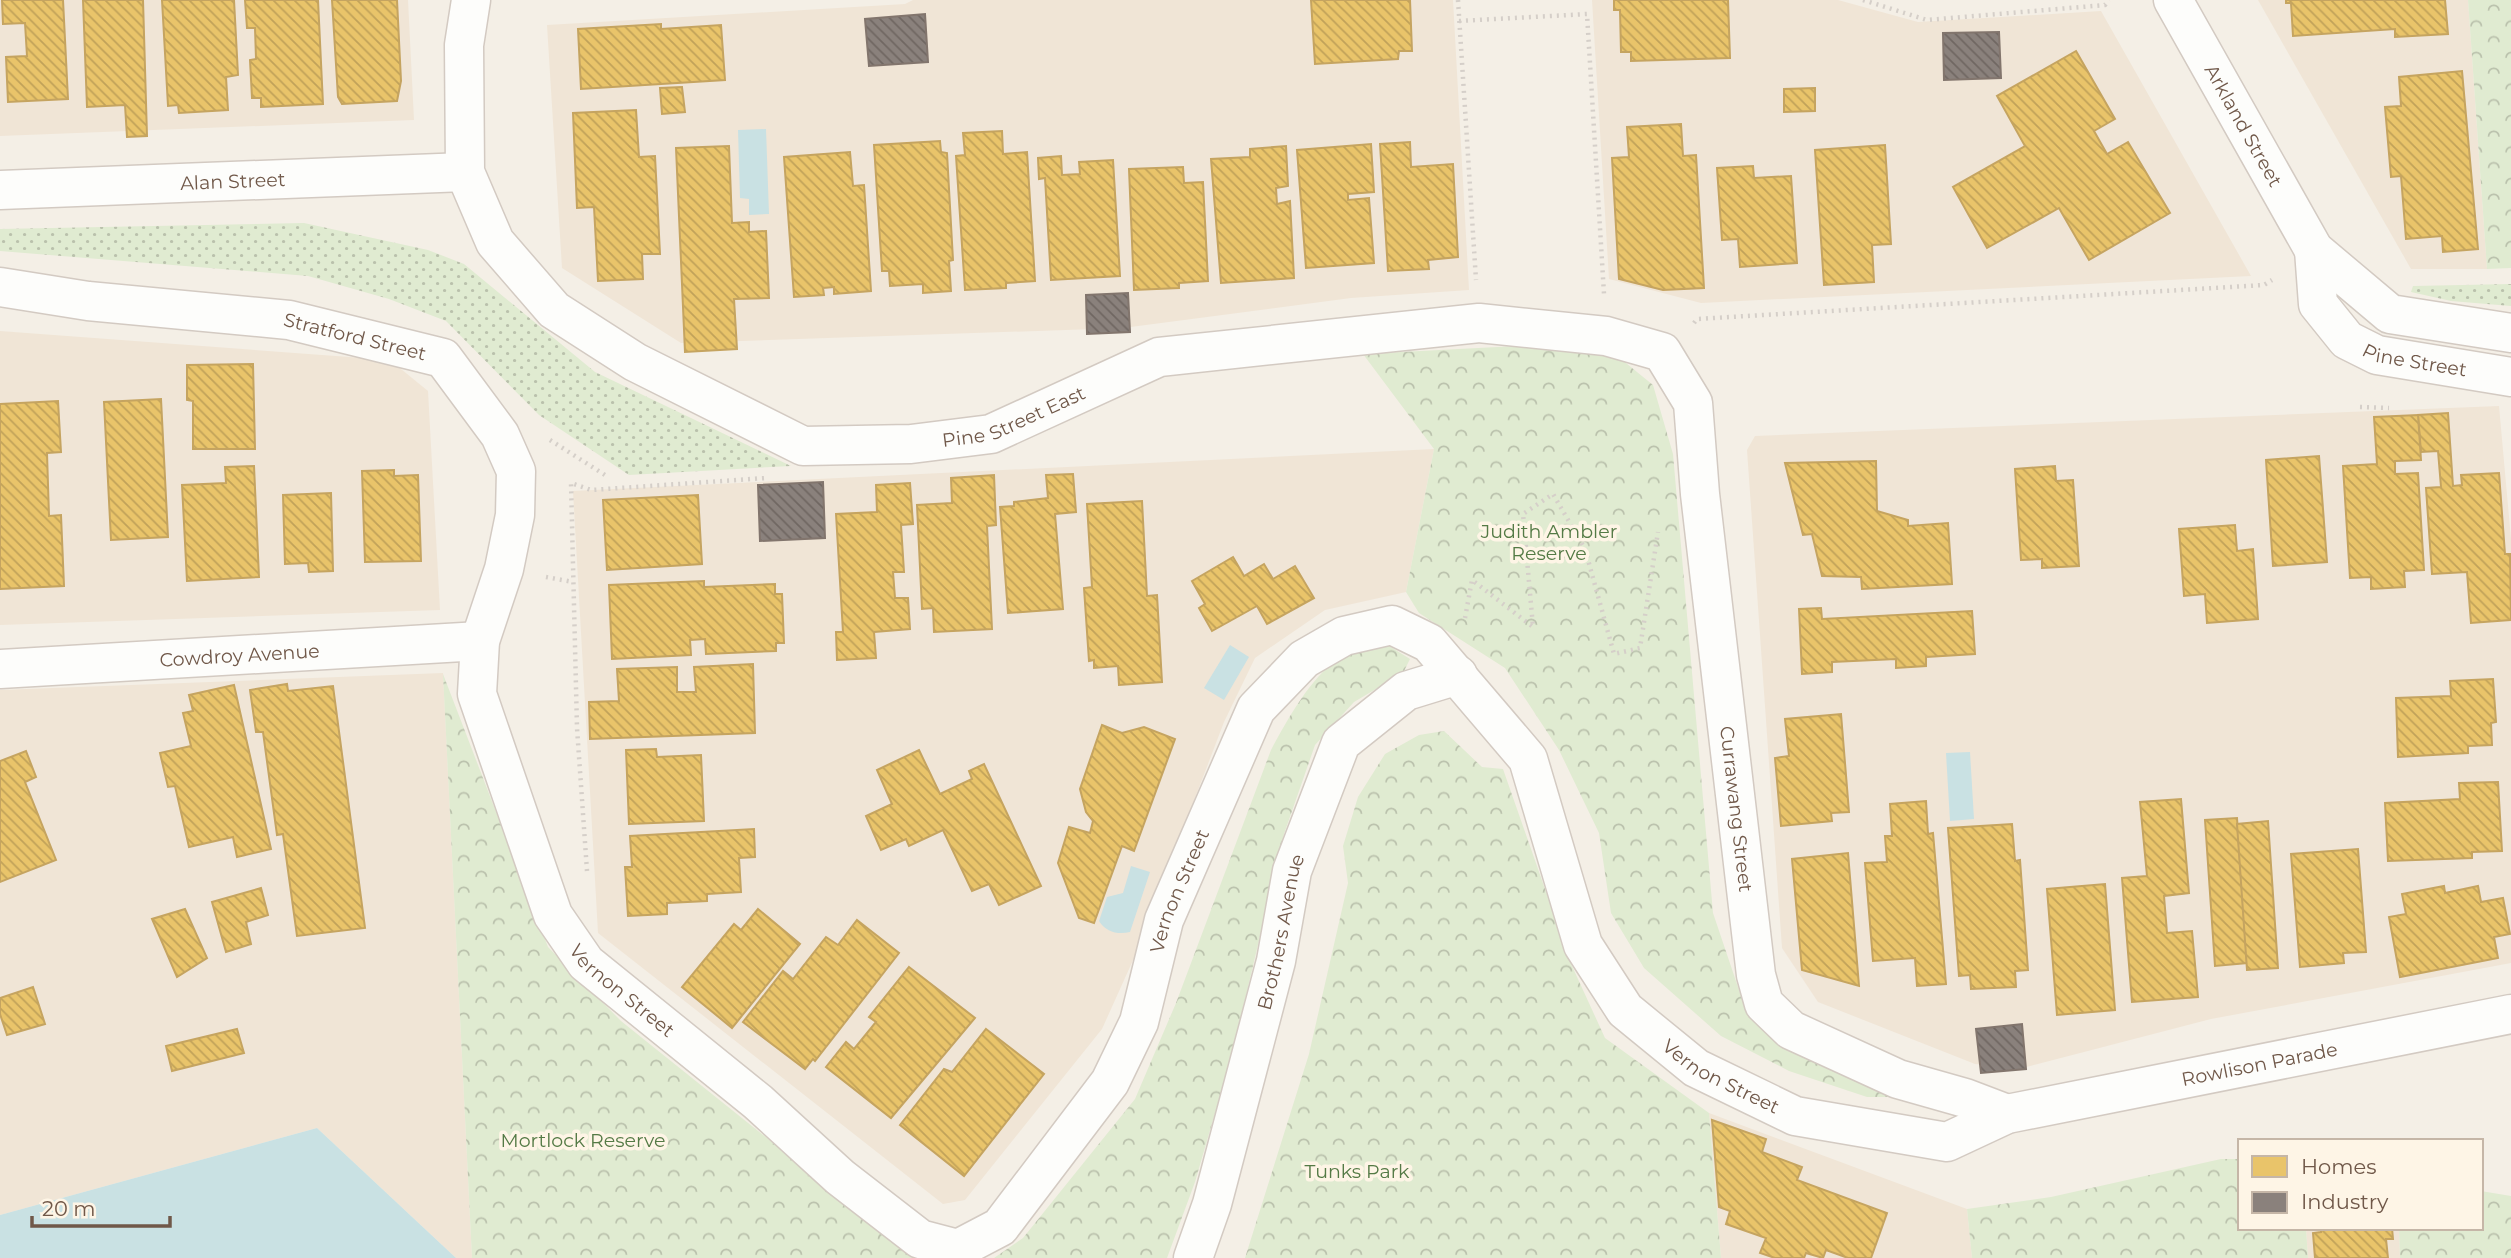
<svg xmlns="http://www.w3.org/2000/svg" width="2511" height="1258" font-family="Montserrat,sans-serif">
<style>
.residential{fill:#f0e5d6}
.grass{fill:url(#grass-dots)}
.forest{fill:url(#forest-crowns)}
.water{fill:#c9e1e3}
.homes{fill:url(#homes-back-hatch);stroke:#c5a460;stroke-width:2}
.industry{fill:url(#industry-back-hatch);stroke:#82756d;stroke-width:2}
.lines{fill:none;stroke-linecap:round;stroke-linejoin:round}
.minor-casing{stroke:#d3cac2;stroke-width:41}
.path{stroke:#d5cfc9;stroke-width:4.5;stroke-dasharray:2 5;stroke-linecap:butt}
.minor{stroke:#fdfdfb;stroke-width:38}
.labels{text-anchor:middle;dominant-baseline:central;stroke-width:7;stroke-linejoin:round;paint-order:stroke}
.street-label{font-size:19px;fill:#705849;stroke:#fef5e6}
.park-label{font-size:19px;fill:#547a45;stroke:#fef5e6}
</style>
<defs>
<pattern id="grass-dots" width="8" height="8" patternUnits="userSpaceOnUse" patternTransform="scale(1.75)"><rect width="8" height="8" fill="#e0ebd1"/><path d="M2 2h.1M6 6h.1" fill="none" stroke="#bac1ac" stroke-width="1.8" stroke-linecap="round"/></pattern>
<pattern id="forest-crowns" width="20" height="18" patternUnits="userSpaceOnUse" patternTransform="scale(1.75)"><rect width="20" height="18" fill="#e0ebd1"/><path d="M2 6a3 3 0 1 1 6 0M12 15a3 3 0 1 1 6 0" fill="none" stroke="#bac1ac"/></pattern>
<pattern id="homes-back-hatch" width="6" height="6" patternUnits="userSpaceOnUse" patternTransform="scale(1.75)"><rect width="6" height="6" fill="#e9c46a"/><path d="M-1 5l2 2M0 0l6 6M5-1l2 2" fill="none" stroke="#c1a259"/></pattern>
<pattern id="industry-back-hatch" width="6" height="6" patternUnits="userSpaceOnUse" patternTransform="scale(1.75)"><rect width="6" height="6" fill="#8a817c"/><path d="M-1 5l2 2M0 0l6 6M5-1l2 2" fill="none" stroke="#706762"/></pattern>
</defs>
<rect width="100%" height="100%" fill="#f4efe6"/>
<g class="residential">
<path d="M0,0H408L414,120L0,136Z"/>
<path d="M913,0H1453L1469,290L1351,298L1123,328L681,343L562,268L547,25L905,4Z"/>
<path d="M1592,0H1838L1918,22L2101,11L2251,276L1701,303L1609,279Z"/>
<path d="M2258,0H2468L2487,269H2411Z"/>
<path d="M0,331L390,360L428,391L440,610L0,625Z"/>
<path d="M2499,406L2511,539V963L2211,1019L2019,1069L1975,1064L1818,1002L1782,948L1747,450L1755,436Z"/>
<path d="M1434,449L1406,592L1325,610L1255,658L1224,722L1134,958L1102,1029L965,1200L943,1204L598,933L573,491Z"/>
<path d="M443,673L472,1258H456L317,1128L0,1215V690Z"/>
<path d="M1709,1113L1967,1209L1972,1258H1721Z"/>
<path d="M2306,1228H2399L2400,1258H2308Z"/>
</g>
<g class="grass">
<path d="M304,223L428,250L464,264L595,372L791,466L629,475L539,415L446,321L389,299L308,276L0,251V229Z"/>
<path d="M2511,284V306L2451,301L2411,292L2413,286Z"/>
</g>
<g class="forest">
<path d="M2468,0H2511V268L2487,269Z"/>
<path d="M1553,344L1621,359L1653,385L1673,454L1713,913L1741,996L1799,1033L1915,1097H1867L1789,1071L1721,1036L1644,968L1611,913L1599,833L1559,750L1505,668L1419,613L1406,592L1434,449L1363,354Z"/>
<path d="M1386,644L1410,659L1403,673L1354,702L1315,745L1284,834L1233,1051L1195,1182L1167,1258H994L1023,1238L1135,1099L1176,1003L1271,750C1287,720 1311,677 1339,658C1353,648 1370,647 1386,644Z"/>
<path d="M443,674L548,947L621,1021L894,1240L925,1258H472Z"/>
<path d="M1444,731L1482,767L1503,769L1572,966L1605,1038L1709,1113L1721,1258H1245L1309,1054L1348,883L1343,846L1358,797L1385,754L1419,735Z"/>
<path d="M2221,1159H2240V1228H2306L2308,1258H1972L1967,1209L2051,1197Z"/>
<path d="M2481,1191L2511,1196V1258H2400L2399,1228H2481Z"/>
</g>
<g class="water">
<path d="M766,129L769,214L749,215V199L740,198L738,130Z"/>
<path d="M1230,645L1249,657L1224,700L1204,688Z"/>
<path d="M1970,752L1974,819L1950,821L1946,753Z"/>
<path d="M1131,866L1150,872L1130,932C1118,935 1106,932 1099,921L1107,897L1123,893Z"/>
<path d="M317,1128L456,1258H0V1215Z"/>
</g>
<g class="homes">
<path d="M2,0H63L68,99L8,102L6,57L27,56L25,23L3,24Z"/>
<path d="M83,0H143L147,136L127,137L125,105L87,107Z"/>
<path d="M162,0H234L238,75L226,77L228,110L179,113L178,105L168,106Z"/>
<path d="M245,0H318L323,104L261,107V98H252L250,60L256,59L255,28H247Z"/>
<path d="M332,0H397L401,81L397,101L342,104L338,97Z"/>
<path d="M1311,0H1410L1412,51H1399L1398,59L1315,64Z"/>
<path d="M1614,0H1728L1730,58L1631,61V52H1621L1620,10H1614Z"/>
<path d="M2286,0H2445L2448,34L2395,37V29L2293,36L2291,3H2286Z"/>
<path d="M661,24V29L721,25L725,80L581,89L578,29Z"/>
<path d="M2076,51L2115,119L2094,131L2107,154L2128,142L2170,213L2089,260L2059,208L1987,248L1953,187L2025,146L1997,96Z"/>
<path d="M2462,71L2478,249L2443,252L2442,236L2406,239L2401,176L2391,177L2385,107L2401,106L2399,77Z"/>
<path d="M682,87L685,112L662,114L660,88Z"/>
<path d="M1815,88V111L1784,112V89Z"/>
<path d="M636,110L639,157L655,156L660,254H642L643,279L598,281L594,207L577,208L573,113Z"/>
<path d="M1681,124L1683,156L1696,155L1704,288L1663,290L1619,279L1612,158L1629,157L1627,127Z"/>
<path d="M1002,131L1003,154L1027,152L1035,281L1006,283V288L965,290L956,156L965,155L963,133Z"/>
<path d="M940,141L941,152L947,153L953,260L949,261L951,291L923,293V284L890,286L889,271H882L874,145Z"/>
<path d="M1410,142L1411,167L1453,164L1458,257L1428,260L1429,269L1388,271L1380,144Z"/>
<path d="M1371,144L1374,192L1348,194V200L1369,198L1374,263L1306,268L1297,150Z"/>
<path d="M1885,145L1891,244L1872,245L1874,282L1824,285L1815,150Z"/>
<path d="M729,146L732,223L749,222V232L766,231L769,298L734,299L737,349L685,352L676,148Z"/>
<path d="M1286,146L1288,186L1276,188L1277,204L1290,201L1294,278L1221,283L1211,159L1250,157V149Z"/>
<path d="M850,152L853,186L864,185L871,291L834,294V287L823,288L824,295L794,297L784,157Z"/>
<path d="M1061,156L1062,175L1080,174L1079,162L1113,160L1120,276L1051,280L1045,178L1039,179L1038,158Z"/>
<path d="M1753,166L1754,178L1791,176L1797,263L1740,267L1738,239L1722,240L1717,168Z"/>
<path d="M1183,167L1184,183L1203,182L1208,281L1179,283V288L1134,290L1129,169Z"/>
<path d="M253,364L255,449H193V401L187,400V365Z"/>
<path d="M161,399L168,537L111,540L104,402Z"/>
<path d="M58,401L61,452L47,453L49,516L61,515L64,586L0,589V404Z"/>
<path d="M2448,413L2453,486L2462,485L2461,475L2499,473L2505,554H2510L2511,620L2471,623L2467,572L2432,574L2426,488L2441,487L2438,451L2421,452L2418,415Z"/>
<path d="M2418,415L2421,460L2395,461V474L2418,473L2424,570L2404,571L2405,587L2371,589V577L2350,578L2343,466L2377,464L2374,417Z"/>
<path d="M2319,456L2327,562L2273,566L2266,460Z"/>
<path d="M1876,461L1877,511L1908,520V526L1948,523L1952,584L1862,589L1861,577L1822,576L1812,534L1803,535L1785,463Z"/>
<path d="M254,466L259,577L187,581L182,485L226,483L225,467Z"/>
<path d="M2055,466L2056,481L2073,480L2079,566L2042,568V559L2021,560L2015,469Z"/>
<path d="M394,470V476L418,475L421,561L365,562L362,471Z"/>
<path d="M1073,474L1076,512L1055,514L1063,609L1008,613L1000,507L1014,506V502L1048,498L1046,475Z"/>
<path d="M994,475L996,525L987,526L992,629L934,632L933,608L922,609L917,505L952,503L951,478Z"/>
<path d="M910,483L913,524L901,525L904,572H893L895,598H908L910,629L874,632L876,658L837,660L836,632H843L836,514L877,512L876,485Z"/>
<path d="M331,493L333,571L309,572L308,563L285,564L283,495Z"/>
<path d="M698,495L702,564L607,570L603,500Z"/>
<path d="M1142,501L1147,596L1157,595L1162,682L1119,685L1118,666L1094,668V660L1089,661L1084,588L1092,587L1087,504Z"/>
<path d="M2235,525L2237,551L2253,549L2258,619L2207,623L2205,594L2184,596L2179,529Z"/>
<path d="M1233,557L1244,576L1264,564L1273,579L1295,566L1314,598L1267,624L1257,606L1212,631L1199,608L1205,604L1192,581Z"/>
<path d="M704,581V587L775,584V594H782L784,643H776V651L706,654L705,639L690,640L691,655L612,659L609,585Z"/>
<path d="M1821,608L1822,619L1972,611L1975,654L1926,657V666L1896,668V659L1832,662V672L1802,674L1799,609Z"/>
<path d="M753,664L755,733L590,739L589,702L619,701L617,669L677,667V692H696L694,667Z"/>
<path d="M2493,679L2496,722L2491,723L2492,745L2468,746V753L2398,757L2396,698L2451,696L2450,681Z"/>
<path d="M287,684L288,691L333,686L365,928L297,936L283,834L277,835L263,732H256L250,690Z"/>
<path d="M234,685L271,849L237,857L233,837L189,847L175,786L168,787L160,753L191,746L183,713L193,711L189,695Z"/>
<path d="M1841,714L1849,812L1831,813L1832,821L1781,826L1775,758L1789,756L1785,719Z"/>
<path d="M1102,725L1122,733L1144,727L1175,739L1134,851L1122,846L1094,923L1079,918L1058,863L1069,827L1090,833L1093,821L1086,812L1080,789Z"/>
<path d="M656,749L657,757L701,755L704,821L629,824L626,750Z"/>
<path d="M919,750L940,794L972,779L969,771L984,764L1041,886L999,905L989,884L972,891L943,830L909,846L906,839L881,850L866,816L892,804L877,770Z"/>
<path d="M26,751L36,777L25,782L56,860L0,882V761Z"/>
<path d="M2498,782L2502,851L2472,852V858L2388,861L2385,803L2460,799L2459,783Z"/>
<path d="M2181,799L2189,893L2164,896L2167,933L2192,931L2198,997L2132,1002L2122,878L2147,876L2140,802Z"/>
<path d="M1926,801L1928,834L1933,833L1946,984L1917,986L1915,958L1873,961L1865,863L1887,862L1885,836H1892L1890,804Z"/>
<path d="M2237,818L2247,963L2215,966L2205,820Z"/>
<path d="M2268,821L2278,968L2247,970L2237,824Z"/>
<path d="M2012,824L2015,861L2020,860L2028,970L2015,971L2016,987L1971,989L1970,975L1959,976L1948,828Z"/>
<path d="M754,829L755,857L739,858L741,892L707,894V901L667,903V914L628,916L625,867H632L630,836Z"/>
<path d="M2358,849L2366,952L2343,953L2344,963L2300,967L2291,854Z"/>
<path d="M1848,853L1859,986L1802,970L1792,859Z"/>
<path d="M2105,884L2115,1010L2057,1015L2047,889Z"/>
<path d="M2444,886L2445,893L2478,886L2481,902L2503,898L2510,934L2494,937L2498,958L2400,977L2389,917L2406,914L2402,894Z"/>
<path d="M261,888L268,915L246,922L251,944L226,952L212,902Z"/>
<path d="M185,909L207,958L177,977L152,919Z"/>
<path d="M758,909L800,944L732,1028L682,987L734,924L741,930Z"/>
<path d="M857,920L899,953L815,1061L813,1059L805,1069L743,1022L783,971L793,979L826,937L838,945Z"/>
<path d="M909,967L975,1018L891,1118L826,1067L846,1042L854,1049L876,1022L869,1017Z"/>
<path d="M33,987L45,1024L7,1035L0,1014V998Z"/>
<path d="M237,1029L244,1053L172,1071L166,1046Z"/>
<path d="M986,1029L1044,1074L964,1176L900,1125L944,1069L952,1072Z"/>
<path d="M1712,1120L1766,1139L1762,1152L1802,1167L1797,1180L1887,1213L1871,1258H1848L1826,1250L1823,1258L1806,1253L1804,1258H1775L1760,1253L1766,1238L1726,1224L1730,1211L1719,1207Z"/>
<path d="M2321,1228H2392L2393,1239H2386L2388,1258H2315L2313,1233L2321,1232Z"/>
</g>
<g class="industry">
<path d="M925,14L928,62L869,66L865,19Z"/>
<path d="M1999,32L2001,78L1944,80L1943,33Z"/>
<path d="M1128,293L1130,332L1087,334L1086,295Z"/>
<path d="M823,482L825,538L760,541L758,485Z"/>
<path d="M2022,1024L2026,1069L1981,1073L1976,1029Z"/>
</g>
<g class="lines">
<defs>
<g id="minor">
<path id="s1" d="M471,0L464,45L465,172L495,242L554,310L635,362L803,446L911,444L991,434L1159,357L1479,323L1606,336L1662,352L1693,403L1700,494L1756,975L1764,1004L1791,1030L1898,1079L1965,1098L2007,1114"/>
<path id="s2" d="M2173,0L2314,250L2390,314L2511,333"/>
<path id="s3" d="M0,190L465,172"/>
<path id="s4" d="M2314,250L2318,304L2347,340L2377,355L2511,377"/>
<path id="s5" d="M0,287L88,301L289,320L443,358L500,435L516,471L515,515L504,569L480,641L477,694L553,915L586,963L758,1102L840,1177L920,1239L958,1249L1000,1227L1110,1082L1139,1022L1164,920L1256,709L1304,659L1344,636L1392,625L1429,643L1528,759L1583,945L1625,1010L1696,1068L1795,1116L1947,1142L2007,1114L2511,1014"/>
<path id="s6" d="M0,669L480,641"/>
<path id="s7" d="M1193,1258L1212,1204L1276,961L1292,871L1341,743L1406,691L1458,675"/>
</g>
</defs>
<use href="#minor" class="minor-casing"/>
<g class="path">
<path d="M1458,0L1476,280"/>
<path d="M1863,0L1927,20L2105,5L2109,0"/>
<path d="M1459,21L1587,14L1604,294"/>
<path d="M1694,323L1697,319L2264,285L2272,280"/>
<path d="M2360,407L2389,408"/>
<path d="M550,440L605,475"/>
<path d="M546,577L573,582"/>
<path d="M1465,618L1472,580L1533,627L1523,514L1553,494L1585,549L1614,654L1640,648L1658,532"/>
<path d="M587,871L577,728L571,483L591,490L766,478"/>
</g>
<use href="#minor" class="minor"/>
</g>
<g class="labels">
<g class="street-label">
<text stroke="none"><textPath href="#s2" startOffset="144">Arkland Street</textPath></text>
<text stroke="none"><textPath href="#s3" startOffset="233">Alan Street</textPath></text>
<text stroke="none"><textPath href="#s5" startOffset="359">Stratford Street</textPath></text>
<text stroke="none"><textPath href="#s4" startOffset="172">Pine Street</textPath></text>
<text stroke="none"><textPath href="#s1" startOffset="838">Pine Street East</textPath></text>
<text stroke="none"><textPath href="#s6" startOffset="240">Cowdroy Avenue</textPath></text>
<text stroke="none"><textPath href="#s1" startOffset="1972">Currawang Street</textPath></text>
<text stroke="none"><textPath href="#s5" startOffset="2011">Vernon Street</textPath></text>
<text stroke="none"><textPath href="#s7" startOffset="338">Brothers Avenue</textPath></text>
<text stroke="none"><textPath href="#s5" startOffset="1150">Vernon Street</textPath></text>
<text stroke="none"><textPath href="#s5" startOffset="3518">Rowlison Parade</textPath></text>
<text stroke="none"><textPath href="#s5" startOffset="2956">Vernon Street</textPath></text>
</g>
<g class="park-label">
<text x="1549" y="531">Judith Ambler<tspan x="1549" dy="22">Reserve</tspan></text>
<text x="583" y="1140">Mortlock Reserve</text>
<text x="1357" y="1171">Tunks Park</text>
</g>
</g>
<rect x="2238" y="1139" width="245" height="91" fill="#fef5e6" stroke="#c5b6a7" stroke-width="2"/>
<rect x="2252" y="1156" width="35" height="21" fill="#e9c46a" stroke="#c5b6a7" stroke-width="2"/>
<text x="2301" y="1174" font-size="21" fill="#705849">Homes</text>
<rect x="2252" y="1192" width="35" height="21" fill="#8a817c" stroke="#c5b6a7" stroke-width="2"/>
<text x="2301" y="1209" font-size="21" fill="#705849">Industry</text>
<path d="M32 1216v10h138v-10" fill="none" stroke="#705849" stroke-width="3.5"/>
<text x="42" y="1216" font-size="21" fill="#705849" stroke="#fef5e6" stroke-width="5" paint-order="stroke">20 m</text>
</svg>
